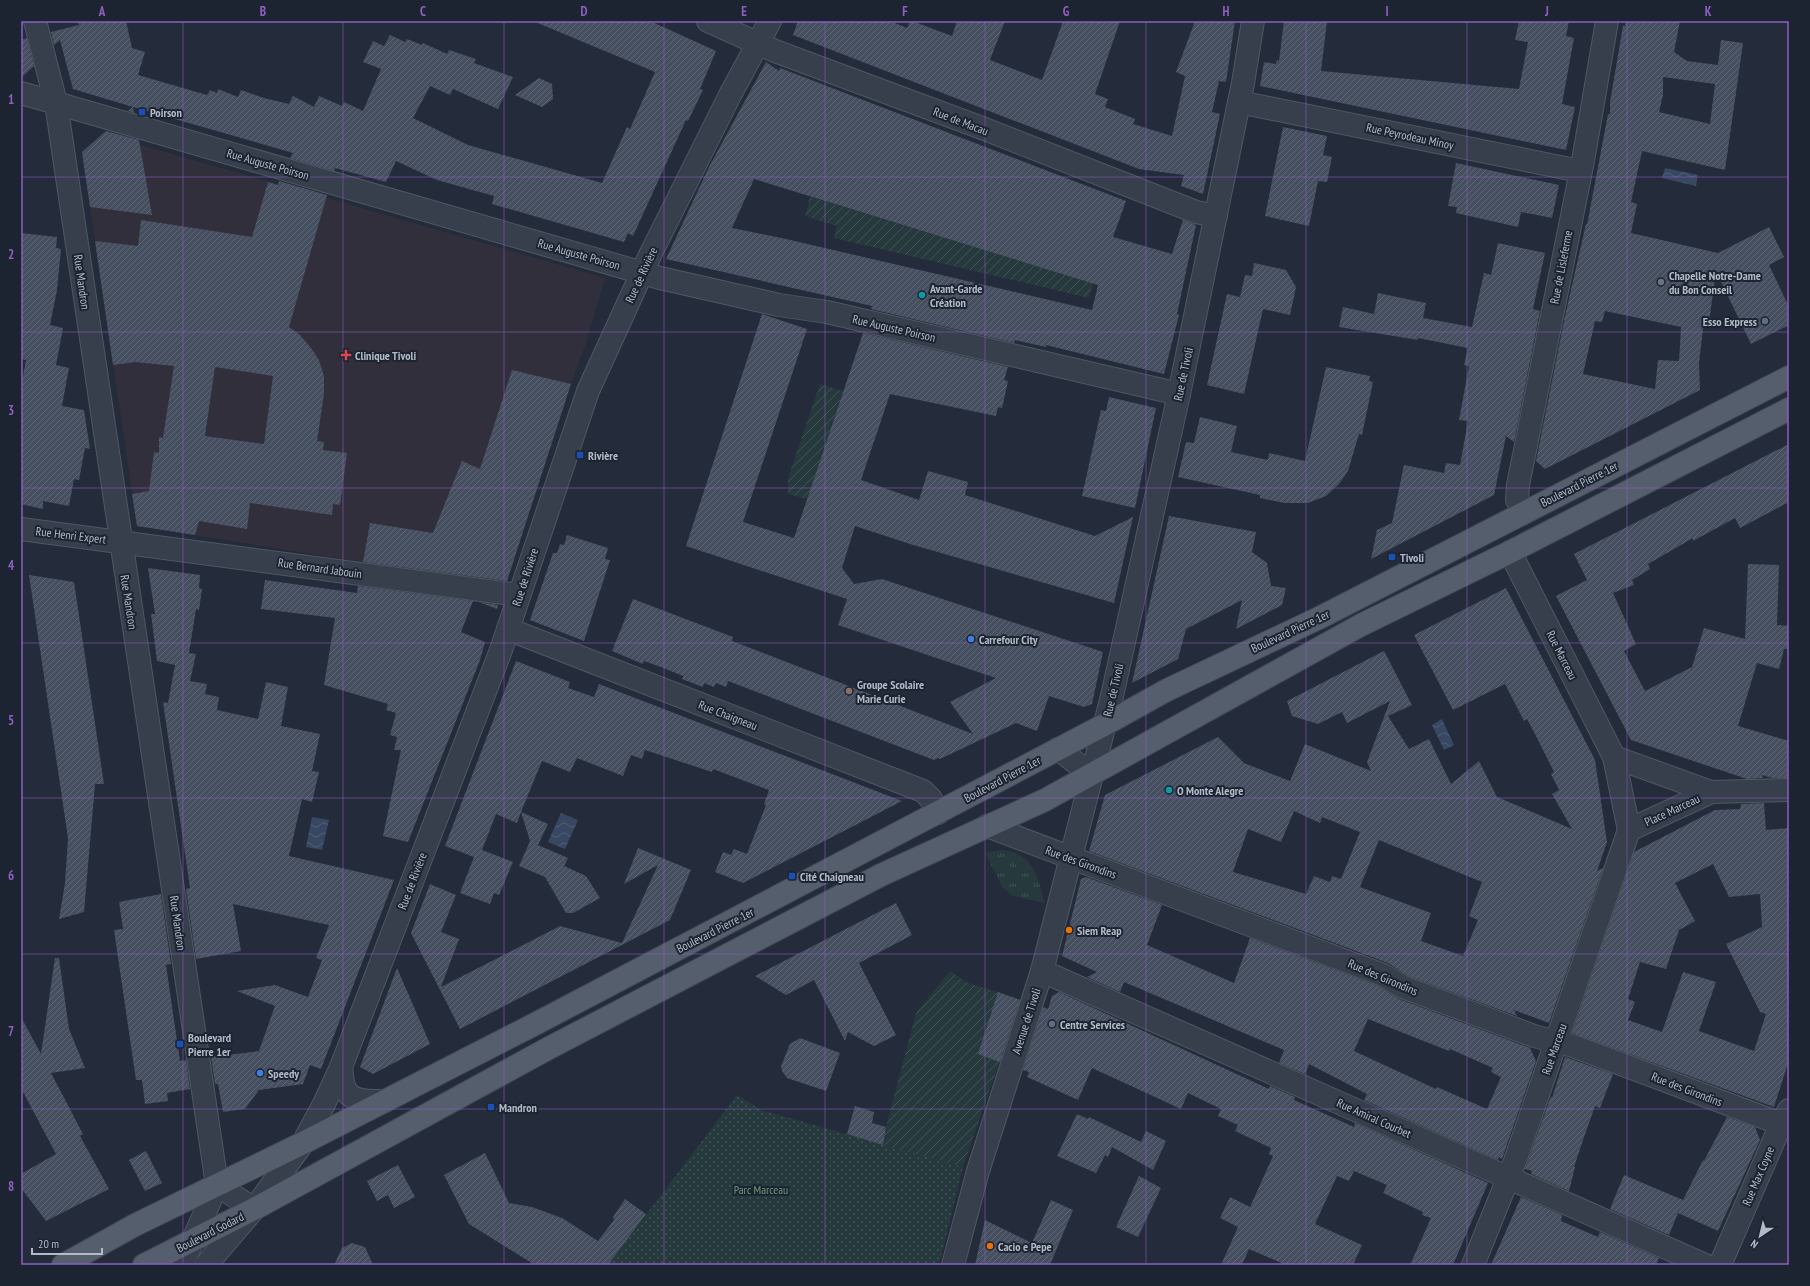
<svg xmlns="http://www.w3.org/2000/svg" width="1810" height="1286" font-family="'PT Sans Narrow',sans-serif">
<style>
.medical{fill:#322f3d}
.grass{fill:url(#grass-tufts)}
.park{fill:url(#park-dots)}
.garden{fill:url(#garden-furrows)}
.water{fill:url(#water-waves)}
.building{fill:url(#building-hatch);fill-rule:evenodd}
.lines{fill:none;stroke-linecap:round;stroke-linejoin:round}
.minor-casing{stroke:#505764;stroke-width:24}
.tertiary-casing{stroke:#505764;stroke-width:24}
.primary-casing{stroke:#414855;stroke-width:24}
.minor{stroke:#373f4c;stroke-width:22}
.tertiary{stroke:#373f4c;stroke-width:22}
.primary{stroke:#555e6c;stroke-width:22}
.grid{fill:none;stroke:#8f5ec2;stroke-width:1;stroke-opacity:0.55}
.transit-dot{fill:#1a4fb4;stroke:#1d2431;stroke-width:1.5}
.worship-dot{fill:#6b7280;stroke:#1d2431;stroke-width:1.5}
.culture-dot{fill:#0f9aa8;stroke:#1d2431;stroke-width:1.5}
.service-dot{fill:#5c6f8a;stroke:#1d2431;stroke-width:1.5}
.health-dot{fill:#e0444e;stroke:#1d2431;stroke-width:1.5}
.shop-dot{fill:#3f7fe0;stroke:#1d2431;stroke-width:1.5}
.education-dot{fill:#8d6e63;stroke:#1d2431;stroke-width:1.5}
.food-dot{fill:#e8710a;stroke:#1d2431;stroke-width:1.5}
.labels{text-anchor:middle;dominant-baseline:central;stroke-width:4;stroke-linejoin:round;paint-order:stroke}
.poi-label{font-size:12px;font-weight:bold;fill:#b3bac7;stroke:#1d2431;text-anchor:start}
.street-label{font-size:12px;fill:#b3bac7;stroke:#1d2431}
.park-label{font-size:12px;fill:#6b9878;stroke:#1d2431}
.neatline{fill:none;stroke:#8f5ec2;stroke-width:1.5}
.grid-label{font-size:13px;text-anchor:middle;font-weight:bold;fill:#8f5ec2}
</style>
<defs>
<pattern id="grass-tufts" width="24" height="20" patternUnits="userSpaceOnUse"><rect width="24" height="20" fill="#26393d"/><path d="M3 7l-1-3M5 7V3M7 7l1-3M15 17l-1-3M17 17v-4M19 17l1-3" fill="none" stroke="#435458"/></pattern>
<pattern id="park-dots" width="8" height="8" patternUnits="userSpaceOnUse"><rect width="8" height="8" fill="#26393d"/><path d="M2 2h.1M6 6h.1" fill="none" stroke="#435458" stroke-width="1.8" stroke-linecap="round"/></pattern>
<pattern id="garden-furrows" width="10" height="10" patternUnits="userSpaceOnUse"><rect width="10" height="10" fill="#26393d"/><path d="M-1 1l2-2M0 10L10 0M9 11l2-2" fill="none" stroke="#435458"/></pattern>
<pattern id="water-waves" width="16" height="10" patternUnits="userSpaceOnUse"><rect width="16" height="10" fill="#384762"/><path d="M0 5q4-4 8 0t8 0" fill="none" stroke="#525f77"/></pattern>
<pattern id="building-hatch" width="6" height="6" patternUnits="userSpaceOnUse"><rect width="6" height="6" fill="#454f60"/><path d="M-1 1l2-2M0 6l6-6M5 7l2-2" fill="none" stroke="#5d6675"/></pattern>
</defs>
<rect width="100%" height="100%" fill="#242c3b"/>
<path class="medical" d="M102,134L605,278L586,343L571,384L543,378L456,557L450,576L137,526L82,152Z"/>
<path class="grass" d="M1001,850C1034,853 1037,876 1045,903L1013,896L1003,888L985,853Z"/>
<path class="park" d="M737,1095L761,1110L963,1167L939,1265H608Z"/>
<g class="garden">
<path d="M810,197L1093,283L1089,298L834,238L837,226L805,216Z"/>
<path d="M820,384L843,391L807,499L788,494V478Z"/>
<path d="M950,971L966,982L1021,1000L963,1167L883,1145L886,1127L916,1013Z"/>
</g>
<g class="water">
<path d="M1665,168L1698,175L1696,186L1662,178Z"/>
<path d="M1442,719L1454,745L1444,750L1432,725Z"/>
<path d="M561,813L578,820L565,849L548,842Z"/>
<path d="M312,817L329,820L322,850L306,847Z"/>
</g>
<g class="building">
<path d="M78,21H126L132,48L145,52L138,75L207,95L210,90L217,93L218,89L238,97L241,90L264,98L289,104L293,96L314,107L319,96L342,106L344,102L363,111L381,69L363,62L373,41L384,46L390,35L405,42L407,39L422,45L423,43L447,54L449,50L476,59L474,63L513,77L498,109L453,89L450,95L430,86L413,118L468,145L602,183L627,127L630,129L655,72L533,21H650L716,51L700,89L703,90L688,121L686,120L633,236L628,233L624,242L492,204L494,196L437,180L396,161L386,182L335,168L334,171L290,158L293,153L133,107L134,113L128,111L133,107L73,89L60,40L54,45L51,32L79,25Z"/>
<path d="M798,21H890L907,28L910,21H912L952,36L957,21H1005L990,60L1042,80L1063,21H1120L1095,94L1108,99L1105,107L1135,119L1133,124L1172,136L1185,76L1176,72L1195,21H1235L1226,82L1219,81L1212,112L1220,114L1203,194L1181,186L1184,175L1139,169L793,35Z"/>
<path d="M1284,21H1327L1321,71L1519,89L1528,42L1515,40L1519,21H1569L1566,36L1574,38L1562,104L1575,107L1566,150L1260,86L1264,62L1276,64L1277,60L1279,61Z"/>
<path d="M1626,21H1680L1674,52L1687,61L1718,65L1721,40L1743,43L1725,170L1642,151L1631,202L1637,204L1631,233L1718,253L1769,227L1784,257L1769,265L1789,307V325L1751,344L1716,271L1709,322L1704,321L1699,363L1700,390L1545,469L1536,461L1565,316L1586,224L1587,225L1608,114H1610V102L1623,26H1625ZM1663,77L1715,84L1710,124L1659,112L1663,95ZM1605,311L1681,327L1679,361L1658,360L1655,389L1583,374L1595,321L1602,322Z"/>
<path d="M27,38L34,66L21,78V40Z"/>
<path d="M766,62L779,71L780,68L1126,201L1113,237L1172,254L1183,220L1196,225L1177,314L1179,315L1164,374L1046,345V347L1015,340L1014,343L871,309L872,306L666,259L709,167ZM754,179L1098,285L1092,310L786,239L732,228Z"/>
<path d="M539,78L552,84L553,99L542,107L515,95Z"/>
<path d="M1283,127L1327,136L1323,155L1332,157L1327,182L1318,181L1309,226L1265,216Z"/>
<path d="M106,131L139,140L152,215L90,207L82,152Z"/>
<path d="M1456,163L1559,185L1552,218L1521,212L1518,227L1456,213L1457,207L1448,206Z"/>
<path d="M279,181L327,195L289,327L300,335L311,348L319,360L324,376V394L317,441L324,442L323,450L347,453L340,505L333,504L332,515L250,503L247,529L199,521L195,535L137,526L132,494L149,491L154,452L159,453V437L163,438L174,366L135,362L113,365L95,241L138,246L141,220L252,237L268,182L278,185ZM215,367L273,376L264,444L205,436Z"/>
<path d="M21,233L57,237L56,248L61,249L57,290L50,325L63,328L56,365L69,368L62,406L84,410L90,449L85,448L79,480L74,479L69,506L43,501V509L21,504V387L26,360L21,359Z"/>
<path d="M1498,243L1545,253L1533,309L1540,311L1514,442L1506,436L1494,495L1371,559L1377,530L1392,523L1404,465L1444,473L1446,463L1460,465L1468,421L1459,420L1469,366L1464,365L1468,348L1418,338V340L1339,327L1343,307L1374,314L1378,293L1426,303L1423,318L1472,327L1484,273L1491,275Z"/>
<path d="M1254,263L1286,270L1296,287L1290,315L1263,309L1244,394L1207,385L1227,294L1240,297L1245,275L1252,276Z"/>
<path d="M762,314L807,329L743,522L794,538L863,333L1008,367L1004,380L1008,381L1002,408L998,407L996,416L890,394L861,480L919,500L928,471L968,482L965,495L1095,536L1133,517L1114,603L910,544L855,526L842,568L854,584L882,579L1103,652L1092,704L1084,707L1049,696L1037,731L1016,723L940,759L938,758L934,760L728,681L726,687L716,683L714,687L704,683L703,687L682,679L683,676L661,667L644,661L643,664L612,651L633,599L733,637L732,641L973,734L950,702L996,678L838,625L847,599L686,546Z"/>
<path d="M1326,367L1370,376L1369,381L1373,382L1362,435L1359,434L1348,471L1339,484L1326,496L1308,503H1284L1260,498V495L1178,477L1186,442L1194,443L1200,417L1237,426L1231,452L1268,460L1269,453L1305,461Z"/>
<path d="M512,370L571,384L507,581L363,562L370,523L433,533L462,461L480,469Z"/>
<path d="M1109,397L1156,408L1135,508L1082,496L1101,410L1106,411Z"/>
<path d="M1789,444V502L1740,528L1735,518L1693,541V538L1648,564L1650,569L1632,580L1634,585L1613,593L1636,644L1624,651L1645,691L1692,667L1704,628L1745,639L1748,564L1779,565L1777,625L1789,626V649H1784L1779,669L1757,663L1738,726L1789,741V778H1772L1762,775L1763,778L1747,779L1631,740L1556,596L1587,580L1574,554Z"/>
<path d="M1169,516L1256,532L1252,552L1267,563L1271,586L1286,588L1282,605L1236,629L1242,600L1186,629L1178,659L1132,683Z"/>
<path d="M567,535L608,548L605,559L610,560L584,641L530,620L553,553H557L560,544L564,545Z"/>
<path d="M148,568L200,575L199,588L202,589L199,610L196,609L189,653L196,654L190,681L207,684L205,694L219,697L217,710L258,719L266,682L288,687L281,726L320,734L312,771L319,772L312,802L302,799L289,856L394,880L321,1069L310,1065L303,1084L259,1090L245,1109L223,1112L218,1084H215L211,1057L259,1051L275,1006L237,991L275,985L308,997L322,960L316,958L329,925L233,904L241,951L196,959L186,889L190,888L163,702L168,703L175,665L157,661L151,614H155Z"/>
<path d="M29,575L74,582L104,784H95L84,912L59,919L65,883L68,838Z"/>
<path d="M265,580L357,593L358,586L473,601L461,632L485,642L480,660L408,842L383,836L401,750H394L397,737L390,735L396,713L386,710L388,704L324,685L335,618L261,609Z"/>
<path d="M1506,588L1595,760L1607,842L1597,871L1603,868L1549,1023L1514,1010L1517,1016L1408,976L1388,963L1089,851L1105,795L1218,737L1244,763L1290,781L1305,744L1371,771L1367,762L1390,701L1347,723L1342,712L1318,724L1292,716L1287,701L1384,651L1412,705L1388,716L1409,749L1429,739L1451,784L1479,761L1497,797L1572,829L1552,794L1559,790L1551,774L1554,772L1536,736L1527,719L1524,721L1505,684L1453,710L1414,635ZM1294,811L1320,823L1322,817L1360,832L1341,879L1332,876L1330,882L1314,876L1306,894L1233,872L1248,829L1281,842ZM1379,840L1482,882L1469,916L1478,920L1463,956L1421,941L1431,913L1360,887Z"/>
<path d="M479,602L498,605L497,609Z"/>
<path d="M516,661L570,682L568,688L594,697L599,684L902,801L743,883L715,872L723,852L731,855L734,849L747,854L766,805L764,804L769,790L713,769L712,772L645,750L642,759L631,755L623,776L577,758L570,772L542,761L521,812L548,824L538,845L568,858L564,866L586,876L600,898L573,913H566L545,877L519,866L530,841L521,812L517,823L496,814L482,850L513,862L499,895L494,893L490,904L460,893L474,857L445,846Z"/>
<path d="M1764,803L1766,830L1789,828V1060L1774,1107L1572,1033L1634,852L1715,810L1740,809L1741,804ZM1713,864L1729,897L1760,894L1762,927L1726,944L1760,1012L1766,1014L1754,1051L1699,1031L1716,982L1683,972L1662,1032L1628,1020L1635,1002L1628,999L1640,962L1666,969L1679,930L1695,921L1675,883Z"/>
<path d="M638,848L691,870L670,920L460,1029L411,933L430,884L456,895L441,932L459,939L441,987L560,926L622,943L658,865L624,884Z"/>
<path d="M1086,877L1162,905L1147,945L1234,983L1250,938L1378,986L1399,999L1530,1048L1536,1061L1502,1159L1499,1157L1498,1160L1364,1100L1367,1094L1309,1064L1305,1074L1279,1063L1284,1050L1124,982L1120,992L1087,977L1097,972L1062,956L1081,879ZM1368,1019L1449,1051L1450,1049L1493,1068L1491,1072L1501,1077L1487,1109L1437,1087L1436,1089L1354,1051Z"/>
<path d="M161,894L171,964L166,965L180,1061L186,1060L190,1089L167,1093L168,1101L145,1104L142,1080H136L114,930L123,929L119,902Z"/>
<path d="M896,903L912,935L859,963L896,1035L874,1046L848,1032L845,1041L814,980L786,995L755,976Z"/>
<path d="M55,958H59L69,1029L85,1068L51,1073L83,1134L80,1136L109,1189L46,1221L21,1188V1174L56,1154L21,1088V1017L41,1054Z"/>
<path d="M397,968L430,1044L373,1074L360,1067Z"/>
<path d="M998,992L1020,1000L1000,1062L978,1054Z"/>
<path d="M1059,992L1269,1089L1270,1086L1295,1097L1294,1100L1354,1127L1355,1123L1488,1183L1453,1265H1410L1431,1218L1422,1215L1423,1212L1383,1193L1387,1185L1354,1171L1349,1181L1337,1176L1315,1224L1362,1245L1353,1265H1286L1249,1249L1242,1265H1221L1238,1227L1220,1218L1230,1197L1250,1207L1273,1156L1269,1154L1271,1148L1235,1131L1238,1125L1218,1116L1221,1109L1188,1093L1181,1109L1092,1068L1078,1100L1027,1077L1029,1072L1023,1070L1043,1007L1048,1009L1052,996Z"/>
<path d="M800,1038L840,1053L826,1091L787,1078L782,1071L781,1066L790,1044Z"/>
<path d="M1565,1057L1613,1074L1600,1108L1595,1106L1583,1140L1574,1167H1575L1569,1191L1531,1174L1532,1171L1525,1169L1551,1096L1552,1098Z"/>
<path d="M855,1106L874,1112L872,1123L886,1127L883,1145L847,1134Z"/>
<path d="M1077,1114L1088,1119L1089,1117L1141,1142L1146,1131L1166,1141L1153,1170L1112,1147L1108,1157L1105,1155L1096,1173L1057,1156Z"/>
<path d="M1727,1117L1755,1127L1760,1140L1718,1231L1678,1213L1669,1235L1610,1209L1624,1175L1683,1200L1703,1160L1704,1161Z"/>
<path d="M146,1151L162,1183L145,1191L129,1160Z"/>
<path d="M485,1153L509,1203L532,1207L562,1218L598,1241L614,1220L613,1217L625,1199L646,1214L608,1265H535L469,1224L444,1175Z"/>
<path d="M398,1165L415,1197L394,1208L388,1195L377,1201L367,1181Z"/>
<path d="M1139,1176L1161,1188L1138,1237L1116,1227Z"/>
<path d="M1521,1197L1562,1215L1561,1221L1598,1237L1600,1232L1659,1258L1656,1265H1491Z"/>
<path d="M1051,1200L1073,1210L1050,1265H975L985,1220L1032,1243Z"/>
<path d="M352,1243L365,1247L373,1265H334L342,1248Z"/>
</g>
<g class="lines">
<defs>
<g id="minor">
<path d="M708,21L775,51L982,128L1196,212L1216,216"/>
<path d="M1239,102L1580,171"/>
<path d="M56,103L660,278L779,305L827,312L1179,394"/>
<path d="M1523,512L1517,500L1518,485L1583,161L1607,21"/>
<path d="M21,529L519,595"/>
<path d="M1510,552L1614,757L1629,830L1711,792L1614,757"/>
<path d="M508,629L923,791L931,799L938,813"/>
<path d="M1711,792L1789,790"/>
<path d="M987,826L1383,975L1403,987L1534,1036L1573,1046L1781,1124"/>
<path d="M1042,971L1705,1265"/>
<path d="M341,1067C342,1073 342,1080 344,1086C349,1103 371,1101 385,1101"/>
<path d="M254,1209L303,1143L324,1104L341,1067L501,650L588,391L651,253L730,95L770,21"/>
<path d="M1473,1265L1515,1161L1629,830"/>
<path d="M1720,1265L1781,1124L1789,1110"/>
</g>
<g id="tertiary">
<path d="M35,21L56,103L217,1185"/>
<path d="M21,93L56,103"/>
<path d="M1058,749L1092,775"/>
<path d="M182,1265L217,1185"/>
<path d="M206,1265L254,1209L217,1185"/>
<path d="M953,1265L978,1171L1042,971L1112,696L1179,394L1243,83L1253,21"/>
</g>
<g id="primary">
<path d="M63,1265L135,1225L303,1143L537,1023L1104,725L1167,690L1321,617L1789,377"/>
<path d="M144,1265L254,1209L549,1048L881,875L1045,800L1361,625L1510,552L1789,409"/>
</g>
</defs>
<use href="#minor" class="minor-casing"/>
<use href="#tertiary" class="tertiary-casing"/>
<use href="#primary" class="primary-casing"/>
<use href="#minor" class="minor"/>
<use href="#tertiary" class="tertiary"/>
<use href="#primary" class="primary"/>
</g>
<path class="grid" d="M183,21V1265M343,21V1265M504,21V1265M664,21V1265M825,21V1265M985,21V1265M1146,21V1265M1306,21V1265M1467,21V1265M1627,21V1265M21,177H1789M21,332H1789M21,488H1789M21,643H1789M21,798H1789M21,954H1789M21,1109H1789"/>
<g class="transit-dot">
<rect x="138" y="108" width="8" height="8" rx="2"/>
<rect x="576" y="451" width="8" height="8" rx="2"/>
<rect x="1388" y="553" width="8" height="8" rx="2"/>
<rect x="788" y="872" width="8" height="8" rx="2"/>
<rect x="176" y="1040" width="8" height="8" rx="2"/>
<rect x="487" y="1103" width="8" height="8" rx="2"/>
</g>
<circle class="worship-dot" cx="1661" cy="282" r="4"/>
<g class="culture-dot">
<circle cx="922" cy="295" r="4"/>
<circle cx="1169" cy="790" r="4"/>
</g>
<g class="service-dot">
<circle cx="1765" cy="321" r="4"/>
<circle cx="1052" cy="1024" r="4"/>
</g>
<path class="health-dot" d="M344 349h4v4h4v4h-4v4h-4v-4h-4v-4h4z"/>
<g class="shop-dot">
<circle cx="971" cy="639" r="4"/>
<circle cx="260" cy="1073" r="4"/>
</g>
<circle class="education-dot" cx="849" cy="691" r="4"/>
<g class="food-dot">
<circle cx="1069" cy="930" r="4"/>
<circle cx="990" cy="1246" r="4"/>
</g>
<g class="labels">
<g class="poi-label">
<text x="150" y="112">Poirson</text>
<text x="1669" y="275">Chapelle Notre-Dame<tspan x="1669" dy="14">du Bon Conseil</tspan></text>
<text x="930" y="288">Avant-Garde<tspan x="930" dy="14">Création</tspan></text>
<text x="1757" y="321" text-anchor="end">Esso Express</text>
<text x="355" y="355">Clinique Tivoli</text>
<text x="588" y="455">Rivière</text>
<text x="1400" y="557">Tivoli</text>
<text x="979" y="639">Carrefour City</text>
<text x="857" y="684">Groupe Scolaire<tspan x="857" dy="14">Marie Curie</tspan></text>
<text x="1177" y="790">O Monte Alegre</text>
<text x="800" y="876">Cité Chaigneau</text>
<text x="1077" y="930">Siem Reap</text>
<text x="1060" y="1024">Centre Services</text>
<text x="188" y="1037">Boulevard<tspan x="188" dy="14">Pierre 1er</tspan></text>
<text x="268" y="1073">Speedy</text>
<text x="499" y="1107">Mandron</text>
<text x="998" y="1246">Cacio e Pepe</text>
</g>
<g class="street-label">
<text transform="translate(961 121) rotate(21)">Rue de Macau</text>
<text transform="translate(1410 136) rotate(12)">Rue Peyrodeau Minoy</text>
<text transform="translate(268 164) rotate(16)">Rue Auguste Poirson</text>
<text transform="translate(579 254) rotate(16)">Rue Auguste Poirson</text>
<text transform="translate(1561 267) rotate(-79)">Rue de Lisleferme</text>
<text transform="translate(641 275) rotate(-65)">Rue de Rivière</text>
<text transform="translate(82 282) rotate(82)">Rue Mandron</text>
<text transform="translate(894 328) rotate(13)">Rue Auguste Poirson</text>
<text transform="translate(1183 374) rotate(-78)">Rue de Tivoli</text>
<text transform="translate(1579 484) rotate(-27)">Boulevard Pierre 1er</text>
<text transform="translate(71 535) rotate(7)">Rue Henri Expert</text>
<text transform="translate(320 568) rotate(8)">Rue Bernard Jabouin</text>
<text transform="translate(525 577) rotate(-72)">Rue de Rivière</text>
<text transform="translate(129 602) rotate(81)">Rue Mandron</text>
<text transform="translate(1290 631) rotate(-25)">Boulevard Pierre 1er</text>
<text transform="translate(1562 655) rotate(63)">Rue Marceau</text>
<text transform="translate(1113 690) rotate(-77)">Rue de Tivoli</text>
<text transform="translate(728 715) rotate(21)">Rue Chaigneau</text>
<text transform="translate(1002 779) rotate(-28)">Boulevard Pierre 1er</text>
<text transform="translate(1672 810) rotate(-25)">Place Marceau</text>
<text transform="translate(1081 862) rotate(20)">Rue des Girondins</text>
<text transform="translate(412 881) rotate(-69)">Rue de Rivière</text>
<text transform="translate(178 923) rotate(82)">Rue Mandron</text>
<text transform="translate(715 930) rotate(-27)">Boulevard Pierre 1er</text>
<text transform="translate(1383 977) rotate(23)">Rue des Girondins</text>
<text transform="translate(1026 1021) rotate(-72)">Avenue de Tivoli</text>
<text transform="translate(1554 1049) rotate(-71)">Rue Marceau</text>
<text transform="translate(1687 1089) rotate(21)">Rue des Girondins</text>
<text transform="translate(1374 1118) rotate(24)">Rue Amiral Courbet</text>
<text transform="translate(1758 1176) rotate(-67)">Rue Max Coyne</text>
<text transform="translate(210 1232) rotate(-27)">Boulevard Godard</text>
</g>
<g class="park-label">
<text x="761" y="1189">Parc Marceau</text>
</g>
</g>
<rect width="1810" height="1286" fill="none" stroke="#1d2431" stroke-width="44"/>
<g transform="translate(1760 1236) rotate(215)" stroke="#1d2431" stroke-width="3" paint-order="stroke">
<path d="M0-3L7 15L0 10L-7 15Z" fill="#b3bac7"/>
<text y="-6" font-size="11" font-weight="bold" text-anchor="middle" fill="#b3bac7">N</text>
</g>
<path d="M32 1248v6h70v-6" fill="none" stroke="#b3bac7" stroke-width="2"/>
<text x="38" y="1248" font-size="12" fill="#b3bac7" stroke="#1d2431" stroke-width="3" paint-order="stroke">20 m</text>
<rect x="22" y="22" width="1766" height="1242" class="neatline"/>
<g class="grid-label">
<text x="102" y="16">A</text>
<text x="263" y="16">B</text>
<text x="423" y="16">C</text>
<text x="584" y="16">D</text>
<text x="744" y="16">E</text>
<text x="905" y="16">F</text>
<text x="1066" y="16">G</text>
<text x="1226" y="16">H</text>
<text x="1387" y="16">I</text>
<text x="1547" y="16">J</text>
<text x="1708" y="16">K</text>
<text x="11" y="104">1</text>
<text x="11" y="259">2</text>
<text x="11" y="415">3</text>
<text x="11" y="570">4</text>
<text x="11" y="725">5</text>
<text x="11" y="880">6</text>
<text x="11" y="1036">7</text>
<text x="11" y="1191">8</text>
</g>
</svg>
